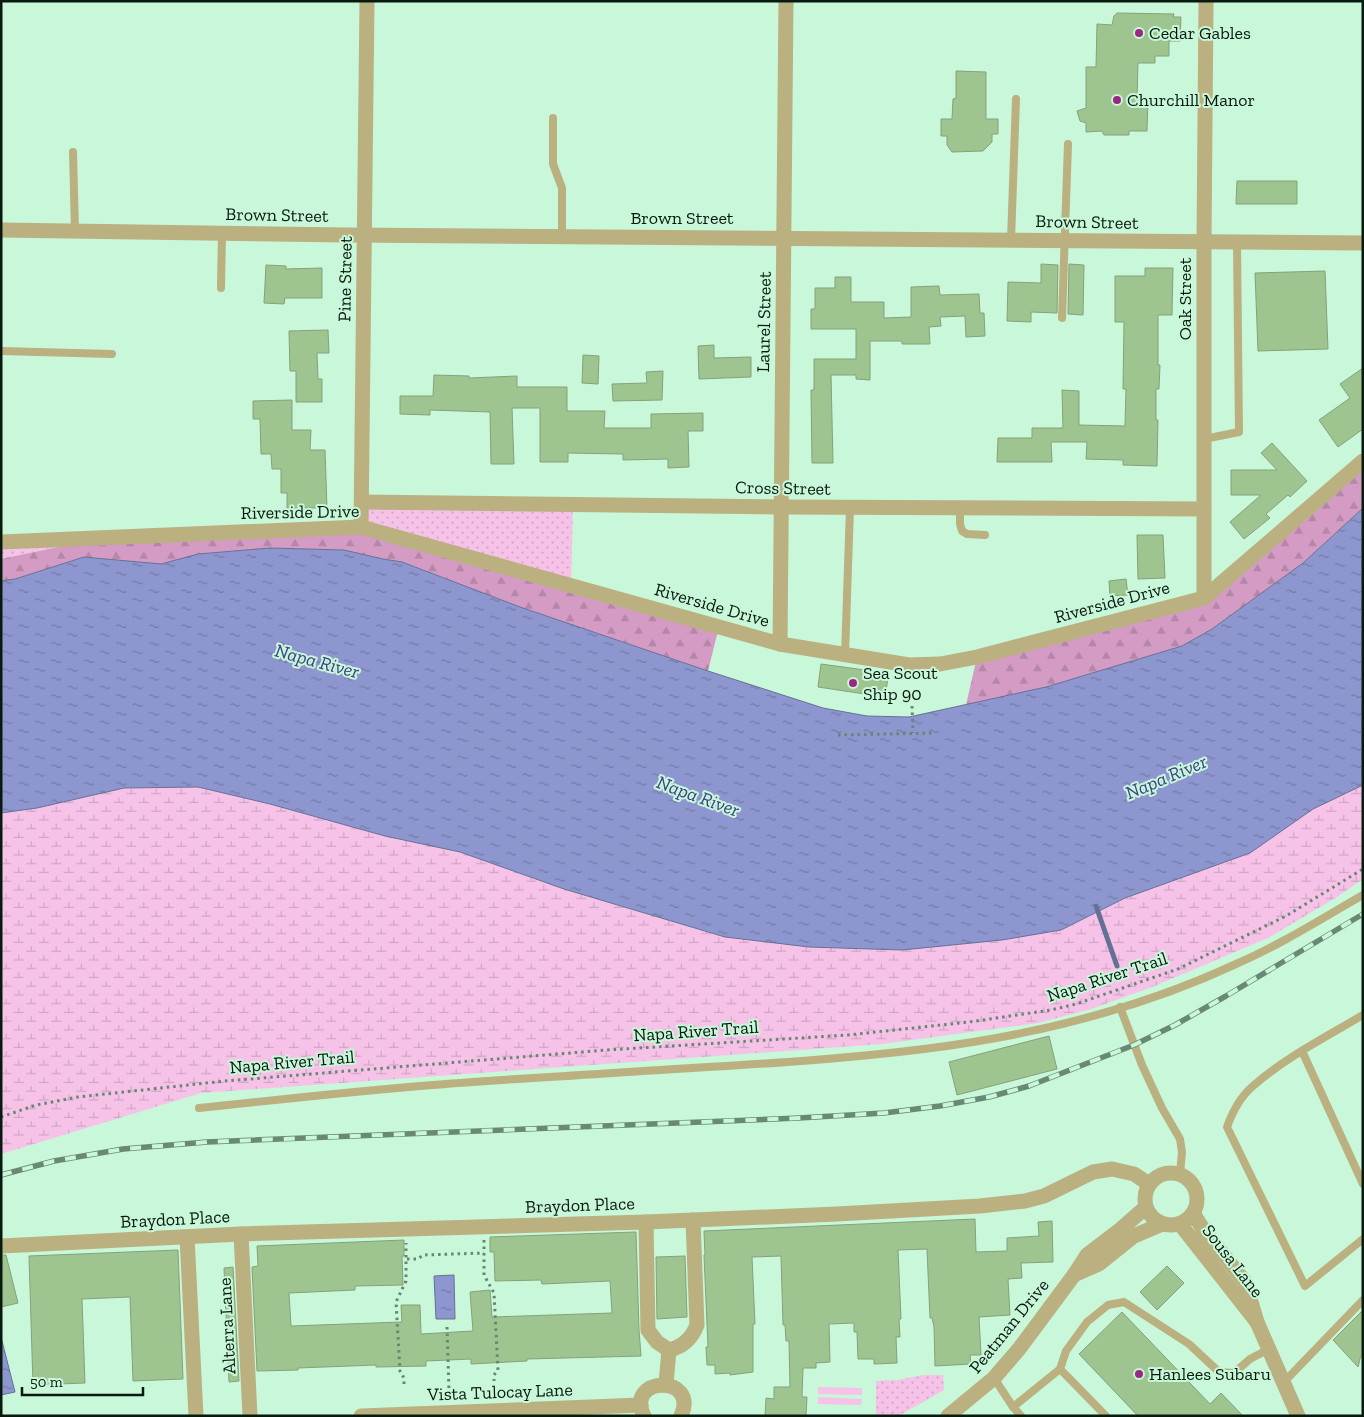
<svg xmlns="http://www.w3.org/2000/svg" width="1364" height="1417" font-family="'Zilla Slab',serif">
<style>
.grass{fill:url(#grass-dots)}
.forest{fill:url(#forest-firs)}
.wetland{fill:url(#wetland-marsh)}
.garden{fill:#f6c2e7}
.water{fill:url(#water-ripples);stroke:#667096}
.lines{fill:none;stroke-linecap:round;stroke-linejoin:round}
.stream{stroke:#667096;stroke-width:5}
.building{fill:#9ec58f;stroke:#85a17b}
.path{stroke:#668672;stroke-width:3;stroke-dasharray:2.5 4;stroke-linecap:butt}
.service{stroke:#bab080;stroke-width:8}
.minor{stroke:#bab080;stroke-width:15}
.rail-casing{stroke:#698975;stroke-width:5.5}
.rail{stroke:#c8f7d9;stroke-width:4;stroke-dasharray:11;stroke-linecap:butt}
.poi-dot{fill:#9a2784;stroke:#c8f7d9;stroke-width:2}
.labels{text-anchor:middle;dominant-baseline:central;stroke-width:4;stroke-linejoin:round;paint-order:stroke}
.poi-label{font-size:18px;fill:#08190f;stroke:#c8f7d9;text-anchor:start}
.street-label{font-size:18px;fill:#08190f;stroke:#c8f7d9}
.water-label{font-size:19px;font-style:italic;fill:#3b4086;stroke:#c8f7d9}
</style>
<defs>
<pattern id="grass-dots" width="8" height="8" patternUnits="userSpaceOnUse" patternTransform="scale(1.25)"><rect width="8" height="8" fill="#f6c2e7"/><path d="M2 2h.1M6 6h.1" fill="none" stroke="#d1a6c5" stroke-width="1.8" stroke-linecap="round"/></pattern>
<pattern id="forest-firs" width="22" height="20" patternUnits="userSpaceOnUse" patternTransform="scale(1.25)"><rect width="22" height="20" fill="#d49cc4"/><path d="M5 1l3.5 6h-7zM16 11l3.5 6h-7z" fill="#b486a7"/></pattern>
<pattern id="wetland-marsh" width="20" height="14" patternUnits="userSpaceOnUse" patternTransform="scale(1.25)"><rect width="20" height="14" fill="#f6c2e7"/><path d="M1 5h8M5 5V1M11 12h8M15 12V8" fill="none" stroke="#d1a6c5"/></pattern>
<pattern id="water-ripples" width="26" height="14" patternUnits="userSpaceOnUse" patternTransform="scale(1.25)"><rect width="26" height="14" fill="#8e96d0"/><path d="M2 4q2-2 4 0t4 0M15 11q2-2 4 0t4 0" fill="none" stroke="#727aa7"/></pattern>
</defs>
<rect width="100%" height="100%" fill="#c8f7d9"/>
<g class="grass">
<path d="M362,502L573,504L571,586L361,527Z"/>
<path d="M101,538L1,559V542Z"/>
<path d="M924,1375H943L944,1390L898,1416H876V1381L897,1380Z"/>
</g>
<g class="forest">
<path d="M1363,461V508L1303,563L1212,629L1182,646L1046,687L966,705L977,657L1204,598Z"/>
<path d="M361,527L719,627L708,671L520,607L402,562L383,559L344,550L270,548L198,554L161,564L84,557L15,579L1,581V559L101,538Z"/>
</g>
<path class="wetland" d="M1363,785V879L1337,897L1268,938L1152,987L1091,1009L1038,1023L882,1044L201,1093L1,1154V813L37,808L124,788L198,787L270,804L385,836L460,852L564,889L725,937L809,947L902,950L1002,940L1061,930L1125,898L1250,853L1313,809Z"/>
<g class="garden">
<path d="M818,1387L862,1388V1395L818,1394Z"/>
<path d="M818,1397L862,1399L861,1405L818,1404Z"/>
</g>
<g class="water">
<path d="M1363,508V785L1313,809L1250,853L1125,898L1061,930L1002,940L902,950L809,947L725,937L564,889L460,852L385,836L270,804L198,787L124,788L37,808L1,813V581L15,579L84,557L161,564L198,554L270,548L344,550L383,559L402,562L520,607L708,671L823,708L867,716L909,717L1046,687L1182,646L1212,629L1303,563Z"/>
<path d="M454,1275L455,1319H436L434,1276Z"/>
<path d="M1,1337L15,1392L1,1395Z"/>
</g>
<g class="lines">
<path class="stream" d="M1096,906L1117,966"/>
</g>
<g class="building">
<path d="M1117,13L1174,14L1173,17H1181L1180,41H1169V56H1155V63H1138L1137,99H1148L1147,131H1129V135H1104L1102,131L1086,132V123L1080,121L1077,111L1086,108V67H1096L1097,24L1112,25L1114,16Z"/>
<path d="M956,71L986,72V119H998V134H992V142L983,151L952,152L947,145V136H941V119H952L953,99L956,98Z"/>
<path d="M1237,181H1297V204H1236Z"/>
<path d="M1041,264L1058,265L1057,313L1031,312V322L1007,321L1008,282L1041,283Z"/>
<path d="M1069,264L1084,265L1083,315L1068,314Z"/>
<path d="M266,265L286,266V269L322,268V298H285L284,304L264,303Z"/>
<path d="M1145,268H1173L1172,315H1158V365H1160L1159,389H1156V420H1158L1157,466L1123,465V460L1086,459L1087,442H1051L1052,462H997L998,438H1032V428H1063L1062,390L1079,391V425L1125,426L1126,389H1123L1124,322H1115V276H1145Z"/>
<path d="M1325,271L1328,349L1258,351L1255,273Z"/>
<path d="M835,277H851V302H884V318L911,317V287L939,286L940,295L979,294L980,313H984L985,336L966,337L965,316L940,317L941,326L929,327L930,344H902V341H870V380L856,379V375H831L833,463H812L811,390H814V359H856V329H811V309H815V288H835Z"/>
<path d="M328,330L329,353H317L318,379H322V402H296V371H290L289,331Z"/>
<path d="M714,345V358L751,357V377L699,379L698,346Z"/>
<path d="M583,355L599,356L598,384L582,383Z"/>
<path d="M1363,368V429L1338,447L1319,420L1350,398L1340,384Z"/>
<path d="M663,371L662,400L613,401L612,384L647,383L646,372Z"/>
<path d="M434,375L469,376V378L517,376V387H567V411H605L604,428H651V414L703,413V431H688L689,467L668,468V459L623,460V454L568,453V462H540V408H512L514,464H491L490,412L430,410V415L400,414V396H433Z"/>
<path d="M292,400V430H311L310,450H325L327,508H287V493H281V469H272L271,454H261L260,419H253V401Z"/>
<path d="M1272,443L1307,481L1290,497L1288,495L1266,514L1270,518L1244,539L1230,522L1261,495H1231V470H1277L1261,453Z"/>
<path d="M1137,535H1163L1165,578L1138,579Z"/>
<path d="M1126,579L1128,595L1110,596L1109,581Z"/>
<path d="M821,664L865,670L864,675L888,678L885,697L818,687Z"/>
<path d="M1049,1036L1057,1069L957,1095L949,1062Z"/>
<path d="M975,1219L976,1252L1007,1251V1238L1039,1236L1038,1222L1052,1221L1053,1262L1021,1263L1022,1278L1008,1279L1010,1315L979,1317L981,1355H970L971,1364L935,1366L934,1327L932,1318H930L927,1249L898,1250L901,1319H899L900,1337H896L897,1363L874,1364V1359H858L857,1332H854V1323L829,1324L830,1362L816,1363V1368H803L802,1397H807L806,1416H765L766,1398L774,1399V1387H790L789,1341H786L785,1325H783L781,1256L752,1257L755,1324H753V1372L730,1375V1373L715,1374V1365H707L706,1347H708L704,1255H705L704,1231Z"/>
<path d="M636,1232L639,1330L641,1356L527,1359V1361L471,1364V1359L426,1361V1366L376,1367V1365L298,1368V1370L257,1371L252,1267L258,1266L257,1246L404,1240V1256H402L403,1285L355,1286V1290L289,1293L291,1326L402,1322L401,1305H420L421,1334L473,1331L470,1292L490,1290L492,1317L612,1313L610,1281L542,1284L541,1280L495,1281L494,1252H490V1237Z"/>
<path d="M178,1250L183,1379L133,1381L130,1297L82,1299L85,1383L33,1385L29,1256Z"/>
<path d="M1,1255H6L18,1303L1,1307Z"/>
<path d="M685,1256L687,1317L657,1319L656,1257Z"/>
<path d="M1167,1266L1184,1283L1157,1310L1140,1292Z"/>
<path d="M233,1267L239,1381L229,1382L224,1268Z"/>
<path d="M1363,1310V1353L1361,1355L1358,1367L1333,1340Z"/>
<path d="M1122,1312L1210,1404L1221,1393L1243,1416H1138L1079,1354Z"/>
</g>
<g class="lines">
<g class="path">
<path d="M912,706L913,733"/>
<path d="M838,735L935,733"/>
<path d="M1,1117L36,1105L78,1097L225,1081L607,1050L848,1035L969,1022L1051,1010L1076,1004L1178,969L1286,916L1363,869"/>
<path d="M484,1240V1275L494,1293L498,1370L494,1375V1381"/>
<path d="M407,1259H418L423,1255L484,1253"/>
<path d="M447,1327L449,1391"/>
<path d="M404,1384V1378L400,1371L396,1302L406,1281V1243"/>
</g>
<g class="service">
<path d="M553,118V164L562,188V236"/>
<path d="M73,152L75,231"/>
<path d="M1011,240L1016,99"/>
<path d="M221,288L222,233"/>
<path d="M1062,318L1068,144"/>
<path d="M1,351L112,354"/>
<path d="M1204,439L1239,432L1237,242"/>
<path d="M960,508V524L962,531L967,534L985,535"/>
<path d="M845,655L850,508"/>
<path d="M1120,1007L1142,1065L1162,1108L1180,1139L1182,1152L1180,1174"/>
<path d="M1363,1015C1326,1037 1286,1057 1253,1086C1241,1096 1232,1113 1227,1127L1305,1286L1363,1239"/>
<path d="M1302,1051L1363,1184"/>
<path d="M199,1108C277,1100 355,1091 433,1085C493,1080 553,1077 613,1073C716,1066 821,1062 924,1049C1030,1036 1139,1009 1236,964C1280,945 1321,919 1363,895"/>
<path d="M994,1378L1013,1407L1060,1369"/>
<path d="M1284,1382L1363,1300"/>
<path d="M1013,1407L1021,1416"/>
<path d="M1106,1416L1060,1369L1066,1351L1087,1322L1108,1305L1124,1302L1189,1344L1219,1372L1234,1373L1250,1359L1269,1349"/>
</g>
<g class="minor">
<path d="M1,230L346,235L1363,243"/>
<path d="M362,502L781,507L1204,509"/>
<path d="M361,527L367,1"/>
<path d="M1,542L361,527L780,644L909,665L940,664L977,657L1204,598L1363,461"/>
<path d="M1204,598V242L1206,1"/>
<path d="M780,644L786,1"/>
<circle cx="1171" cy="1199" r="26"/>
<path d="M1146,1207L1121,1229L1087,1255L1074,1275L1099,1264L1134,1236L1162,1224"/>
<path d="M646,1222L648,1330L657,1342L669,1350C682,1347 692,1338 697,1325L693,1220"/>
<path d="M1180,1224L1257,1322L1245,1282L1203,1229L1193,1213"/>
<path d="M241,1234L250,1416"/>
<path d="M187,1237L196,1416"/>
<path d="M1,1246L241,1234L646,1222L837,1214L980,1206L1025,1201L1044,1196L1093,1172L1112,1169L1134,1174L1149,1184"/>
<path d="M1257,1322L1298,1416"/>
<path d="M666,1384L669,1350"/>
<path d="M361,1416L641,1405"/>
<path d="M644,1416C624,1376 700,1374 681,1416"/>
<path d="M948,1416L994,1378L1019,1349L1074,1275"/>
</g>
<defs>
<path id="rail" d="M1,1175L54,1161L123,1149L207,1142L799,1118L884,1113L940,1106L989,1097L1029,1086L1134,1045L1175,1025L1226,996L1363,914"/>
</defs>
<use href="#rail" class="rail-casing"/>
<use href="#rail" class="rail"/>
</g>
<g class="poi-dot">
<circle cx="1139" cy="33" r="5"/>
<circle cx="1117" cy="100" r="5"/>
<circle cx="853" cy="683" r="5"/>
<circle cx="1139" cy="1374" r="5"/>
</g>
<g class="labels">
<g class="poi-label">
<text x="1149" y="33">Cedar Gables</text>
<text x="1127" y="100">Churchill Manor</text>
<text x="863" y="673">Sea Scout<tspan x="863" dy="21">Ship 90</tspan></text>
<text x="1149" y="1374">Hanlees Subaru</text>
</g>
<g class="street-label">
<text transform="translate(277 215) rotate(1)">Brown Street</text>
<text x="682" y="218">Brown Street</text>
<text transform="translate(1087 222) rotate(1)">Brown Street</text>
<text transform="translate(345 279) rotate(-89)">Pine Street</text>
<text transform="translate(1185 299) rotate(-90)">Oak Street</text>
<text transform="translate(764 322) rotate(-89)">Laurel Street</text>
<text transform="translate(783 488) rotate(1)">Cross Street</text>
<text transform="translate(300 512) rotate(-1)">Riverside Drive</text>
<text transform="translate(1112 602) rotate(-15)">Riverside Drive</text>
<text transform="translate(712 605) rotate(16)">Riverside Drive</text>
<text transform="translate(1107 977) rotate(-18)">Napa River Trail</text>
<text transform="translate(696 1031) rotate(-4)">Napa River Trail</text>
<text transform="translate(292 1062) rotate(-5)">Napa River Trail</text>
<text transform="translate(580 1205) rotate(-2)">Braydon Place</text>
<text transform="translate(175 1219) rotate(-3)">Braydon Place</text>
<text transform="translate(1233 1261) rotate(52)">Sousa Lane</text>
<text transform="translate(227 1326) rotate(-93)">Alterra Lane</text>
<text transform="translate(1009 1326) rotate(-51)">Peatman Drive</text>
<text transform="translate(500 1392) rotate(-2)">Vista Tulocay Lane</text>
</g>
<g class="water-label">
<text transform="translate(317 661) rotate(15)">Napa River</text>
<text transform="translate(1166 777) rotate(-23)">Napa River</text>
<text transform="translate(698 796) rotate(20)">Napa River</text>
</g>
</g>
<rect width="1364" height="1417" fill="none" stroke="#08190f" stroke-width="5"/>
<path d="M22 1387v8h121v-8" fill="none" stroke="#08190f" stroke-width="2.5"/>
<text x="30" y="1387" font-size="15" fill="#08190f" stroke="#c8f7d9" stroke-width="4" paint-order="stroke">50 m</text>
</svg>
